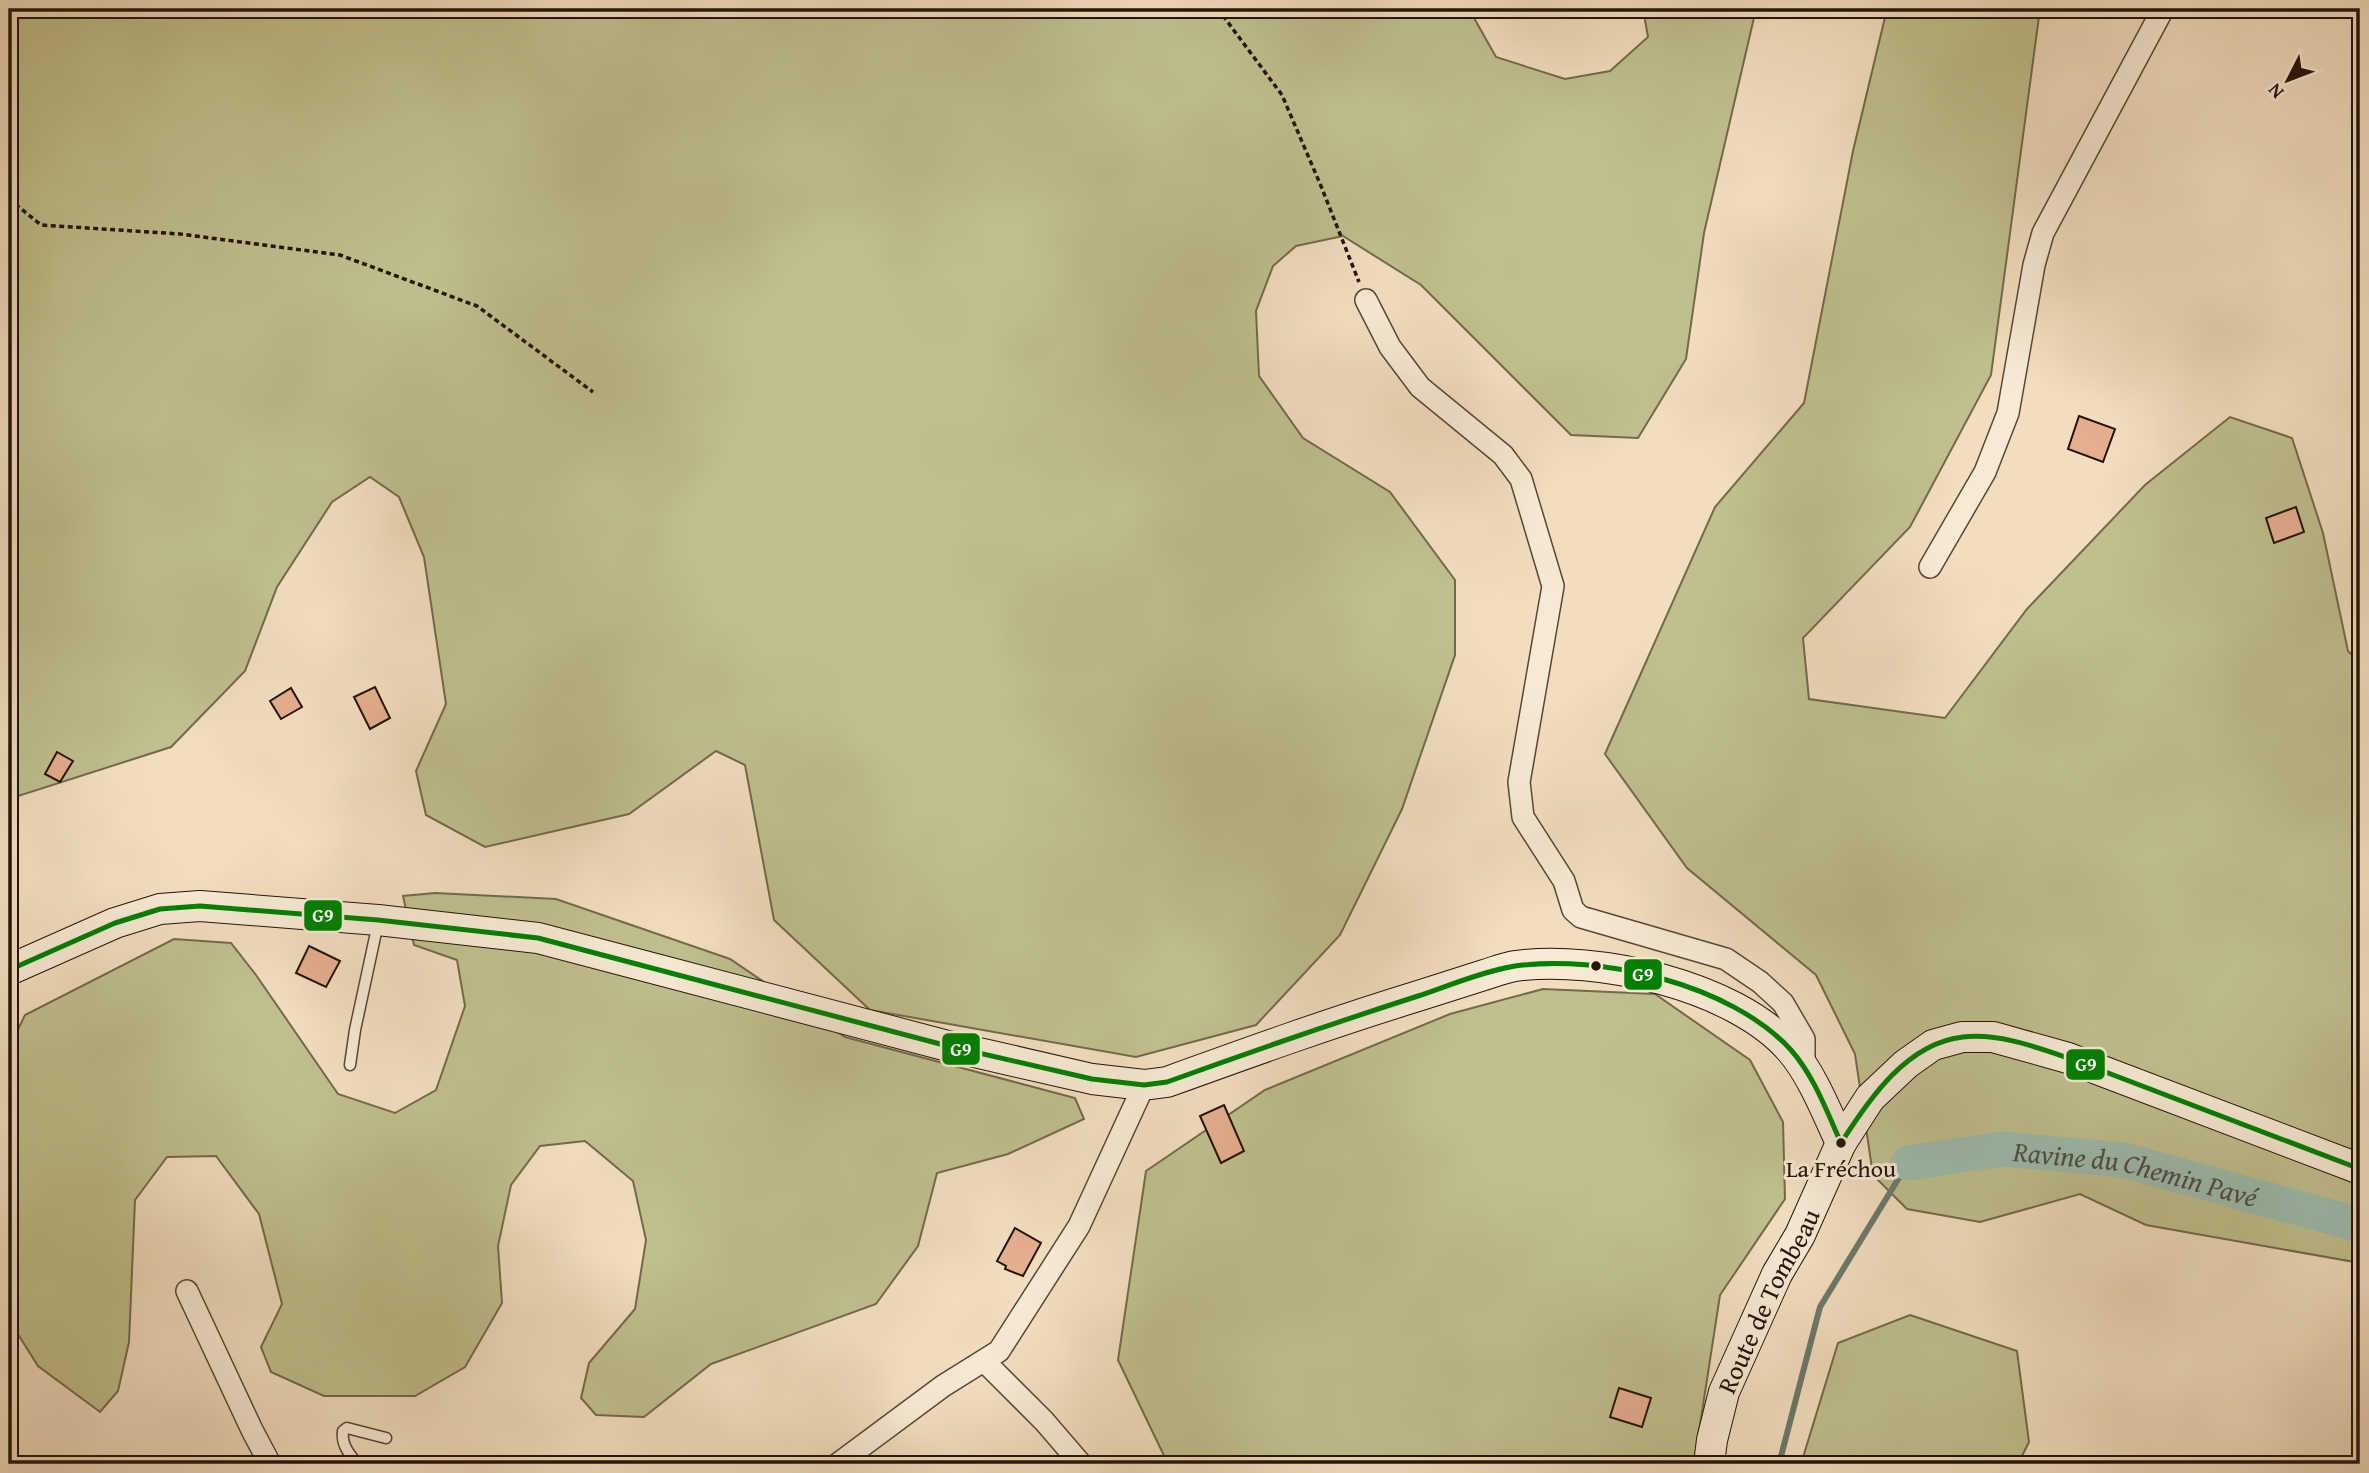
<svg xmlns="http://www.w3.org/2000/svg" width="2369" height="1473" font-family="'Gentium Book Plus',serif">
<style>
.green{fill:#c0c08e;stroke:#726a4c;stroke-width:2}
.lines{fill:none;stroke-linecap:round;stroke-linejoin:round}
.stream{stroke:#6c796c;stroke-width:6}
.river{stroke:#9cbcae;stroke-width:35}
.building{fill:#e5af8f;stroke:#241409;stroke-width:2}
.lane-casing{stroke:#584636;stroke-width:13}
.street-casing{stroke:#584636;stroke-width:24}
.secondary-casing{stroke:#241409;stroke-width:32}
.path{stroke:#241409;stroke-width:3.5;stroke-dasharray:5 3.5;stroke-linecap:butt}
.lane{stroke:#f7ead5;stroke-width:10}
.street{stroke:#f7ead5;stroke-width:21}
.secondary{stroke:#f7ead5;stroke-width:30}
.bus-1-casing{stroke:#f7ead5;stroke-width:10}
.bus-1{stroke:#008000;stroke-width:5}
.bus-dot{fill:#241409;stroke:#f7ead5;stroke-width:2.5}
.labels{text-anchor:middle;dominant-baseline:central;stroke-width:6;stroke-linejoin:round;paint-order:stroke}
.bus-label{font-size:24px;fill:#241409;stroke:#f7ead5}
.street-label{font-size:26px;fill:#241409;stroke:#f7ead5}
.water-label{font-size:28px;font-style:italic;fill:#4e4f43;stroke:#f7ead5}
.line-badge{stroke:#f7ead5;stroke-width:2.5}
.badge-label{font-size:19px;text-anchor:middle;font-weight:bold;fill:#fff}
</style>
<rect width="100%" height="100%" fill="#f2debf"/>
<filter id="stains"><feTurbulence type="fractalNoise" baseFrequency=".00286" numOctaves="4"/><feColorMatrix values="0 0 0 0 .2 0 0 0 0 .09 0 0 0 0 .02 0 0 0 .5 -.17"/></filter>
<radialGradient id="worn" r=".72"><stop offset=".6" stop-color="#630" stop-opacity="0"/><stop offset="1" stop-color="#630" stop-opacity=".3"/></radialGradient>
<g class="green">
<path d="M9,9H1469L1496,57L1565,79L1610,71L1648,37L1643,9H1756L1704,233L1686,359L1638,438L1571,435L1421,285L1343,236L1296,246L1273,266L1256,311L1259,376L1303,438L1390,492L1455,580V655L1402,809L1340,935L1256,1025L1136,1057L870,1010L774,920L745,765L716,751L629,814L485,847L426,815L416,771L446,704L424,557L399,497L370,477L332,502L277,587L245,671L171,747L9,799Z"/>
<path d="M1887,9H2040L1991,375L1910,527L1803,638L1809,699L1945,718L2027,609L2145,485L2230,417L2292,438L2323,533L2348,651L2360,663V1263L2146,1225L2080,1194L1980,1222L1907,1209L1873,1175L1855,1054L1816,975L1687,868L1605,754L1715,507L1804,403L1853,151Z"/>
<path d="M435,893L556,899L730,959L845,1037L1075,1098L1084,1119L1008,1154L937,1173L918,1246L876,1304L711,1364L644,1417L596,1415L581,1398L589,1363L635,1309L646,1240L633,1181L585,1141L540,1146L511,1185L498,1246L502,1303L465,1367L415,1396H324L271,1372L261,1347L282,1304L259,1214L216,1156L167,1157L135,1200L129,1342L118,1391L100,1412L38,1366L9,1320V1048L25,1015L174,939L231,943L256,975L338,1094L395,1113L436,1090L465,1006L457,960L414,945L403,896Z"/>
<path d="M1543,989L1655,994L1750,1060L1783,1122L1785,1199L1720,1295L1694,1464H1168L1118,1360L1146,1171L1265,1090L1450,1014Z"/>
<path d="M1910,1315L2017,1351L2029,1442L2018,1464H1801L1838,1343Z"/>
</g>
<g class="lines">
<path class="stream" d="M1779,1464L1820,1307L1908,1163"/>
<path class="river" id="s1" d="M1908,1163L2002,1149L2123,1160L2360,1225"/>
</g>
<g class="building">
<path d="M2079,416L2115,429L2103,462L2068,449Z"/>
<path d="M2296,507L2304,532L2274,543L2266,518Z"/>
<path d="M375,687L390,718L370,729L354,697Z"/>
<path d="M291,688L302,707L281,719L270,701Z"/>
<path d="M57,752L73,761L60,782L45,774Z"/>
<path d="M309,946L340,961L326,987L296,973Z"/>
<path d="M1224,1105L1244,1151L1221,1163L1200,1116Z"/>
<path d="M1015,1228L1041,1243L1023,1276L1005,1269L1006,1266L997,1261Z"/>
<path d="M1619,1388L1651,1398L1642,1427L1610,1417Z"/>
</g>
<g class="lines">
<defs>
<g id="lane">
<path d="M350,1065L355,1030L378,923"/>
<path d="M357,1464C349,1453 341,1445 343,1431L347,1428L386,1438"/>
</g>
<g id="street">
<path d="M1366,300L1390,347L1420,387L1503,455L1521,479L1553,586L1519,782L1523,817L1564,881L1573,910L1581,917L1726,959L1760,982L1783,1003L1804,1039V1070"/>
<path d="M1930,567L1985,472L2008,413L2034,265L2043,233L2163,9"/>
<path d="M187,1291L252,1430L270,1464"/>
<path d="M984,1361L1044,1421L1081,1464"/>
<path d="M838,1464L943,1386L999,1351L1079,1226L1144,1085"/>
</g>
<g id="secondary">
<path d="M9,970L115,923L160,909L200,906L378,920L538,938L944,1045L1092,1079L1144,1085L1167,1082C1250,1052 1333,1022 1418,996C1440,989 1462,982 1484,975C1494,972 1504,968 1515,966C1597,955 1734,985 1790,1049C1812,1074 1827,1113 1841,1143"/>
<path id="s2" d="M1709,1464L1712,1440L1724,1392L1777,1274L1800,1235L1841,1143L1870,1098L1906,1064L1933,1045L1962,1037H1993L2068,1058L2360,1169"/>
</g>
</defs>
<use href="#lane" class="lane-casing"/>
<use href="#street" class="street-casing"/>
<use href="#secondary" class="secondary-casing"/>
<g class="path">
<path d="M1218,9L1282,95L1321,186L1359,282"/>
<path d="M9,199L41,225L180,234L340,255L477,306L593,392"/>
</g>
<use href="#lane" class="lane"/>
<use href="#street" class="street"/>
<use href="#secondary" class="secondary"/>
<defs>
<g id="bus-1">
<path d="M9,970L115,923L160,909L200,906L378,920L538,938L944,1045L1092,1079L1144,1085L1167,1082C1250,1052 1334,1023 1418,996C1448,986 1484,971 1515,966C1600,954 1731,984 1791,1050C1814,1076 1827,1112 1841,1143"/>
<path d="M1841,1143C1869,1099 1907,1043 1963,1037C2000,1033 2039,1048 2074,1060L2360,1169"/>
</g>
</defs>
<use href="#bus-1" class="bus-1-casing"/>
<use href="#bus-1" class="bus-1"/>
</g>
<g class="bus-dot">
<circle cx="1596" cy="966" r="6"/>
<circle cx="1841" cy="1143" r="6"/>
</g>
<g class="labels">
<g class="bus-label">
<text x="1841" y="1168">La Fréchou</text>
</g>
<g class="street-label">
<text stroke="none"><textPath href="#s2" startOffset="175">Route de Tombeau</textPath></text>
</g>
<g class="water-label">
<text stroke="none"><textPath href="#s1" startOffset="231">Ravine du Chemin Pavé</textPath></text>
</g>
</g>
<g class="line-badge">
<rect x="303" y="899" width="40" height="33" rx="7" fill="#008000"/>
<rect x="1623" y="958" width="40" height="33" rx="7" fill="#008000"/>
<rect x="941" y="1032" width="40" height="34" rx="7" fill="#008000"/>
<rect x="2065" y="1048" width="41" height="33" rx="7" fill="#008000"/>
</g>
<g class="badge-label">
<text x="323" y="922">G9</text>
<text x="1643" y="981">G9</text>
<text x="961" y="1056">G9</text>
<text x="2086" y="1071">G9</text>
</g>
<rect width="2369" height="1473" fill="none" stroke="#f2debf" stroke-width="35"/>
<rect x="10" y="10" width="2348" height="1452" fill="none" stroke="#241409" stroke-width="3.5"/>
<rect x="18" y="18" width="2334" height="1438" fill="none" stroke="#241409" stroke-width="2"/>
<g transform="translate(2288 80) rotate(228)" stroke="#f7ead5" stroke-width="5" paint-order="stroke">
<path d="M0-5L12 26L0 18L-12 26Z" fill="#241409"/>
<text y="-10" font-size="19" font-weight="bold" text-anchor="middle" fill="#241409">N</text>
</g>
<rect width="100%" height="100%" filter="url(#stains)"/>
<rect width="100%" height="100%" fill="url(#worn)"/>
</svg>
